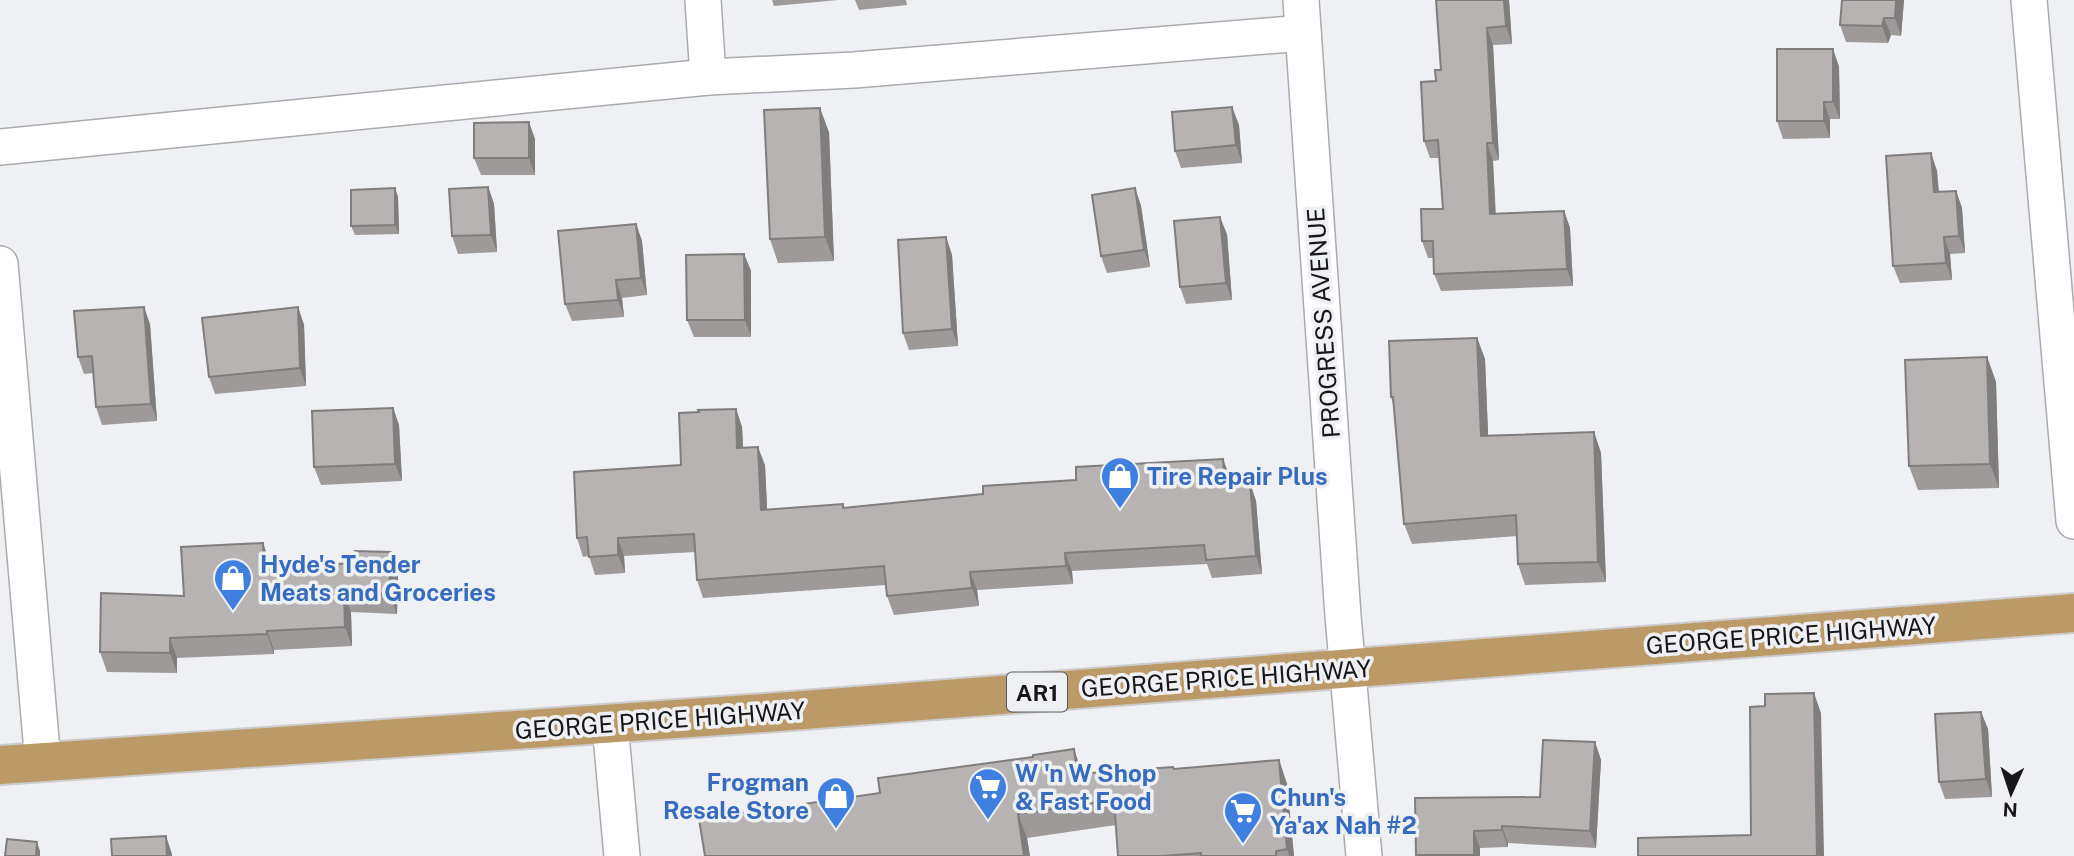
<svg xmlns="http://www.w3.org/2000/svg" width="2074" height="856" font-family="'Public Sans',sans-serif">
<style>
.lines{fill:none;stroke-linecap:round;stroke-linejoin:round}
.minor-casing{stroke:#aaabae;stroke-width:38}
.trunk-casing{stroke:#ccc;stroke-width:42}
.minor{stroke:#fff;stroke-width:35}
.trunk{stroke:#bc9a67;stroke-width:38}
.wall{fill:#9d9a99}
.shaded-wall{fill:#807d7d}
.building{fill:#b7b3b2;stroke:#807d7d;stroke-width:2}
.labels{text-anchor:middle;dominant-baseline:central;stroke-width:7;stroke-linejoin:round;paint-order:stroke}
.shield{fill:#eef0f3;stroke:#58585a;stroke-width:2}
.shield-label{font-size:23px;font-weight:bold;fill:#171719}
.street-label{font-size:24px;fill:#171719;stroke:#eef0f3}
.shop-label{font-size:24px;font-weight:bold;fill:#366cbe;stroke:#eef0f3;text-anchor:start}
</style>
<rect width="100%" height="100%" fill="#eef0f3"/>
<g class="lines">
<defs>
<g id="minor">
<path d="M703,0L708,77"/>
<path d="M1301,0L1343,616L1364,856"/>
<path d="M2029,0L2074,521"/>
<path d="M0,147L708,77L854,70L1303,33"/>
<path d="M0,264L43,763"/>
<path d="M610,724L622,856"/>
</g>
<path id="trunk" d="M0,765L764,713L2074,613"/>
</defs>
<use href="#minor" class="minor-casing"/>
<use href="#trunk" class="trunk-casing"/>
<use href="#minor" class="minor"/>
<use href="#trunk" class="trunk"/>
</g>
<g class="wall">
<path d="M772,0H838L774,6Z"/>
<path d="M855,0H906L907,5L859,10Z"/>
<path d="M1509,0L1512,44L1493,45L1499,160L1493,161L1496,214L1564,211L1570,228L1573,286L1441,291L1434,274V258H1428L1422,241L1443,209L1439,158H1430L1424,141L1436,81L1441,70Z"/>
<path d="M1842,0H1904L1901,36L1891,35L1888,43L1846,42L1840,25Z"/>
<path d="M1833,49L1839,67L1840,119H1830V138L1783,139L1777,121Z"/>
<path d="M1232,107L1239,125L1242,163L1181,168L1175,151Z"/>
<path d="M829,132L834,261L778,263L770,239Z"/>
<path d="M535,139V175H481L474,158Z"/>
<path d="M1931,153L1937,171L1939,192L1956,191L1962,208L1965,253L1950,254L1952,280L1900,283L1893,266Z"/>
<path d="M488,187L494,204L497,252L458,254L452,236Z"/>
<path d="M395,188L398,197L399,234L355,235L351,226Z"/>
<path d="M1135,188L1141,206L1150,267L1107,273L1101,256Z"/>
<path d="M636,224L642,241L647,295L622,298L624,317L572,321L565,304Z"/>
<path d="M1227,234L1232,300L1186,304L1180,287Z"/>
<path d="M946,237L952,255L958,346L909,350L903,333Z"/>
<path d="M744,254L751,271V337H694L687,320Z"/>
<path d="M298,307L304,325L306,386L215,394L209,377Z"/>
<path d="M150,324L157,421L102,425L96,407L94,373L84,374L78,357Z"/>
<path d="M1477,338L1485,359L1488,435L1594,432L1601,453L1606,582L1525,585L1518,564L1517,536L1412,544L1404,524L1394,407L1391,397Z"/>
<path d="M1987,357L1996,382L1999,488L1918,490L1909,466Z"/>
<path d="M393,408L399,425L402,481L321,485L314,467Z"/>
<path d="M736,409L742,427L743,448L765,465L767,509L844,508L1230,477V484L1250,483L1256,501L1262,574L1212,578L1207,564L1072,571L1073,584L977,590L979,606L894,615L887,596L886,585L703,598L697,580L695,552L624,556L625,573L595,575L589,556L583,557L577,538L681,465Z"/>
<path d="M391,552L398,572L397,614L351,612L352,646L274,650V654L177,658V673L107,672L100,652L184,596L270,563V568L354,563Z"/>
<path d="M1981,712L1988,729L1992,797L1945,799L1939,782Z"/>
<path d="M1595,742L1601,760L1596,848L1508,843V847L1480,848V856H1416V855L1540,797Z"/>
<path d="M1074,749L1082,773L1174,769L1279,760L1287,784L1294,856H1118L1116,825L1027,838L1030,856H705L1033,757Z"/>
</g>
<g class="shaded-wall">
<path d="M1504,0H1509L1512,44L1506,26Z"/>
<path d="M1896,0H1904L1901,36L1895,18Z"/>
<path d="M1884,18L1891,35L1888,43L1882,26Z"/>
<path d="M1487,28L1493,45L1499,160L1493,143Z"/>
<path d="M1833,49L1839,67L1840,119L1833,102Z"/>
<path d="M1824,102L1830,119V138L1824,121Z"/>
<path d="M1232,107L1239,125L1242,163L1236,145Z"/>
<path d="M820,108L829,132L834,261L825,237Z"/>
<path d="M529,122L535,139V175L529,158Z"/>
<path d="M1487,143L1493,161L1496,232L1490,214Z"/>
<path d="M1931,153L1937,171L1940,209L1934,192Z"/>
<path d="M488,187L494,204L497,252L491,235Z"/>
<path d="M395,188L398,197L399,234L395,225Z"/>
<path d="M1135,188L1141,206L1150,267L1144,250Z"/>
<path d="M1956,191L1962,208L1965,253L1959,236Z"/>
<path d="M1564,211L1570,228L1573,286L1567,269Z"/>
<path d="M1220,217L1227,234L1232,300L1226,283Z"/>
<path d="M636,224L642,241L647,295L641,278Z"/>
<path d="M946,237L952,255L958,346L952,329Z"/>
<path d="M1944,237L1950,254L1952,280L1946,263Z"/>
<path d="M744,254L751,271V337L745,320Z"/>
<path d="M616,280L622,298L624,317L618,300Z"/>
<path d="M144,307L150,324L157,421L151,404Z"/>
<path d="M298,307L304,325L306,386L300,368Z"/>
<path d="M1477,338L1485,359L1489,456L1481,436Z"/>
<path d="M1987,357L1996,382L1999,488L1990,464Z"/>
<path d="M393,408L399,425L402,481L395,464Z"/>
<path d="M736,409L742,427L744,466L737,448Z"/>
<path d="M1594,432L1601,453L1606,582L1598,562Z"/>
<path d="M758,447L765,465L768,528L761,510Z"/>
<path d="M1223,459L1230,477L1231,503L1225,485Z"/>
<path d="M1250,483L1256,501L1262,574L1256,556Z"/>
<path d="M618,538L624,556L625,573L618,555Z"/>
<path d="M263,543L270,563L271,588L264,568Z"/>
<path d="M391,552L398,572L397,614L389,594Z"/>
<path d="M1065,553L1072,571L1073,584L1066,566Z"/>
<path d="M970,572L977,590L979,606L972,588Z"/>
<path d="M344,592L351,612L352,646L345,627Z"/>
<path d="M267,631L274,650V654L267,634Z"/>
<path d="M170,638L177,658V673L170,653Z"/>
<path d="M1814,693L1821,713L1824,856H1817Z"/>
<path d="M1981,712L1988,729L1992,797L1986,779Z"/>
<path d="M1595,742L1601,760L1596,848L1590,831Z"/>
<path d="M1074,749L1082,773L1077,774Z"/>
<path d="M1279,760L1287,784L1294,856H1289L1287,849Z"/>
<path d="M1018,814L1027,838L1030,856H1024Z"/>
<path d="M1502,826L1508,843V847L1502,830Z"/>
<path d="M1474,831L1480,848V856H1474Z"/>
<path d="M166,836L172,854V856H167Z"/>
<path d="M37,842L40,851V856H36Z"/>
</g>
<g class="building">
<path d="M1436,0H1504L1506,26L1487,28L1493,143H1487L1490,214L1564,211L1567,269L1434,274L1433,241H1422L1421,209H1443L1438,140L1424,141L1421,82L1436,81L1435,70H1441Z"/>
<path d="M1842,0H1896L1895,18H1884L1882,26L1840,25Z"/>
<path d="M1777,49H1833V102H1824V121H1777Z"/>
<path d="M1232,107L1236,145L1175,151L1172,112Z"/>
<path d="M820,108L825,237L770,239L764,110Z"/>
<path d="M529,122V158H474V123Z"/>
<path d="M1931,153L1934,192L1956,191L1959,236L1944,237L1946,263L1893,266L1886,156Z"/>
<path d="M488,187L491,235L452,236L449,189Z"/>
<path d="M395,188V225L351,226V190Z"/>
<path d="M1135,188L1144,250L1101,256L1092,195Z"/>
<path d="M1220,217L1226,283L1180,287L1174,221Z"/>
<path d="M636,224L641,278L616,280L618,300L565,304L558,231Z"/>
<path d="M946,237L952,329L903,333L898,240Z"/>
<path d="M744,254L745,320H687L686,255Z"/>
<path d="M144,307L151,404L96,407L92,356L78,357L74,311Z"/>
<path d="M298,307L300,368L209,377L202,318Z"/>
<path d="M1477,338L1481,436L1594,432L1598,562L1518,564L1516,515L1404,524L1393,397H1391L1389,341Z"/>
<path d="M1987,357L1990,464L1909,466L1905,360Z"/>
<path d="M393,408L395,464L314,467L312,411Z"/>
<path d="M736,409L737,448L758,447L761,510L843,504V508L983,494V486L1076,480V467L1223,459L1225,485L1250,483L1256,556L1206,560L1204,545L1065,553L1066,566L970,572L972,588L887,596L884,566L697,580L694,534L618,538V555L589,557L587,537L577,538L574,472L681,465L679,413L699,412L698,410Z"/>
<path d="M263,543L264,568L354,563L355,551L391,552L389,594L344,592L345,627L267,631V634L170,638V653L100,652L101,593L184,596L181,547Z"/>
<path d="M1814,693L1817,856H1638V838L1751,835L1750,707L1765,706V694Z"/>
<path d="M1981,712L1986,779L1939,782L1935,714Z"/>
<path d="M1543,740L1595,742L1590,831L1502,826V830L1474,831V855H1416L1415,798L1540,797Z"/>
<path d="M1074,749L1077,774L1173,767L1174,769L1279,760L1287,849L1276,851V856H1201V853L1162,856H1118L1114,800L1018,814L1024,856H705L699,819L880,793L878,778L1033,757V755Z"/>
<path d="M166,836L167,856H112L111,839Z"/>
<path d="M7,839L37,842L36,856H5Z"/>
</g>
<defs>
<symbol id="shop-pin" viewBox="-11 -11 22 30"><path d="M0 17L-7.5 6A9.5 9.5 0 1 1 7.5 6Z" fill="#3f7fe0" stroke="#eef0f3"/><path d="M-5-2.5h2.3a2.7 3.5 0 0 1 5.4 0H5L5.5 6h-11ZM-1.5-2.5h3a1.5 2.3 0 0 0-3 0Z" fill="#fff"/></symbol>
<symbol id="supermarket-pin" viewBox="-11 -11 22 30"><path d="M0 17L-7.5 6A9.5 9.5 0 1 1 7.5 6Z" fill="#3f7fe0" stroke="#eef0f3"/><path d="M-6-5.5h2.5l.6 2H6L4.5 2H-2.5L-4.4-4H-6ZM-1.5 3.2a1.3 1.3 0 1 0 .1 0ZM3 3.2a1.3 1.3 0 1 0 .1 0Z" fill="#fff"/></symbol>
</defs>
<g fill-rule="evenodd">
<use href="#shop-pin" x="1098" y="454" width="44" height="60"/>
<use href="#shop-pin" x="211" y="556" width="44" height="60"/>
<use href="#supermarket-pin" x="966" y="765" width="44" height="60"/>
<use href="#shop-pin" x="814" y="774" width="44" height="60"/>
<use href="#supermarket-pin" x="1221" y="789" width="44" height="60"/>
</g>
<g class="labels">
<rect class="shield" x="1007" y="672.5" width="60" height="39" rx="5"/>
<g class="shield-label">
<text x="1037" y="692">AR1</text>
</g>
<g class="street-label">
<text transform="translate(1323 323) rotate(-94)">PROGRESS AVENUE</text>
<text transform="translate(1791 635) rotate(-4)">GEORGE PRICE HIGHWAY</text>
<text transform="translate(1226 678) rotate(-4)">GEORGE PRICE HIGHWAY</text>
<text transform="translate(660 720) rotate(-4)">GEORGE PRICE HIGHWAY</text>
</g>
<g class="shop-label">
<text x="1147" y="476">Tire Repair Plus</text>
<text x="260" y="564">Hyde's Tender<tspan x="260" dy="28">Meats and Groceries</tspan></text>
<text x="1015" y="773">W 'n W Shop<tspan x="1015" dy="28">&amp; Fast Food</tspan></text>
<text x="809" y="782" text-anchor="end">Frogman<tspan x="809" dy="28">Resale Store</tspan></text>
<text x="1270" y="797">Chun's<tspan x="1270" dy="28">Ya'ax Nah #2</tspan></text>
</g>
</g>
<g transform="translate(2011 793) rotate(183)" stroke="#eef0f3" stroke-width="5" paint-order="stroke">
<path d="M0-5L12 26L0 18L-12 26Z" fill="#171719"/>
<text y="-10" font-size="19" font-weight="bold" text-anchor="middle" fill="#171719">N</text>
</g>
</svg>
